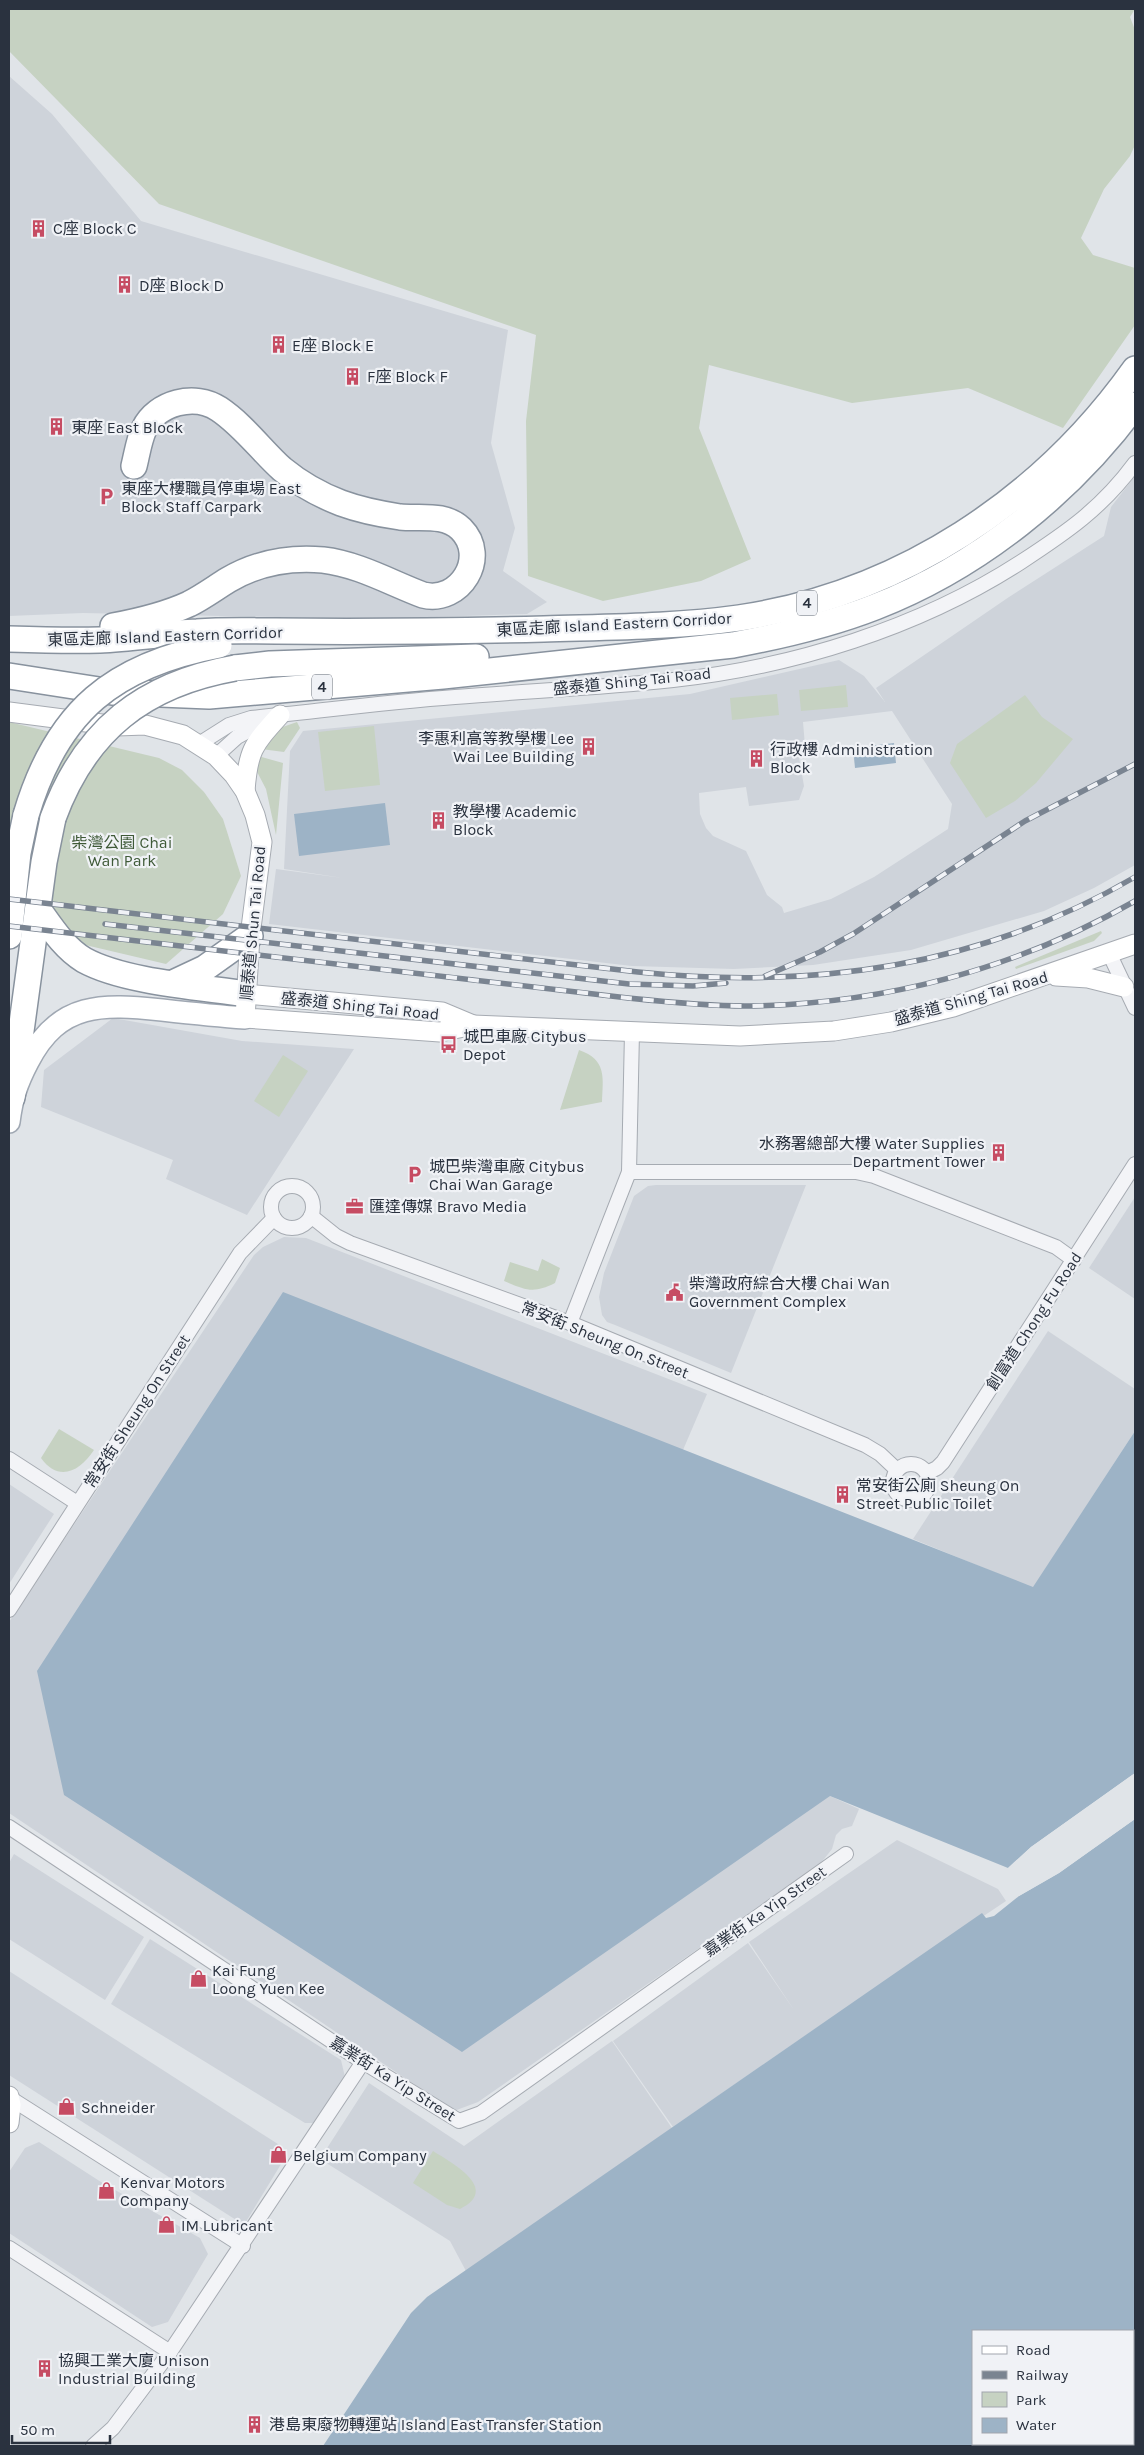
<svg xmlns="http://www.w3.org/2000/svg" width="1144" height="2455" font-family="Karla,'Noto Sans TC',sans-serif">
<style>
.built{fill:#ced3da;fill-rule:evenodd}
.green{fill:#c6d2c2}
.water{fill:#9db3c6;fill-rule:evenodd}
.pier{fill:#e0e4e8}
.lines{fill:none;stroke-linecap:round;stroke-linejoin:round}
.street-casing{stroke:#a6abb2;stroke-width:16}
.secondary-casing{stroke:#a6abb2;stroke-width:21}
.primary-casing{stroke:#a0a8b3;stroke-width:24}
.highway-casing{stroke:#88929e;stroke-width:28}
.street{stroke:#f3f4f7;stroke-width:14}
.secondary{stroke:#fff;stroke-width:19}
.primary{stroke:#fff;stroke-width:21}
.highway{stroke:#fff;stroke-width:25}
.rail-casing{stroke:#7a8491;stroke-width:5.5}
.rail{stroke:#f0f2f6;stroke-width:4;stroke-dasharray:11;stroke-linecap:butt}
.highway-bridge-casing{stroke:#88929e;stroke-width:28;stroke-linecap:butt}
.highway-bridge{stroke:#fff;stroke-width:25}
.labels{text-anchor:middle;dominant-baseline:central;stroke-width:4.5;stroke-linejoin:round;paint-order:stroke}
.shield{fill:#f0f2f6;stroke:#656c76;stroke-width:1}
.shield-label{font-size:15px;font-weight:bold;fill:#2a323f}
.poi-label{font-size:16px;fill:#2a323f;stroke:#f0f2f6;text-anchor:start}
.street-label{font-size:16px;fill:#2a323f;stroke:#f0f2f6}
.park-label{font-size:16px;fill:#3f5a38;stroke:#f0f2f6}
</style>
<rect width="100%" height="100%" fill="#e0e4e8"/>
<g class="built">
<path d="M9,76L52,114L141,221L508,330L491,443L515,528L503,571L547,602L527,614L367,619L83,613L9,616Z"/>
<path d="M1135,476V865L1094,888L1044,911L911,950L813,965L734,969L632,966L269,924L276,869L343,878L284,869L290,751L303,731L690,694L839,660L864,676L885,702L876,688L1009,597L1104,536L1111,507ZM892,711L952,804L948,829L874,877L831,899L784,913L782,907L767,895L746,851L713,836L706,828L700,814L699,793L746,787L749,806L799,800L804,786L798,752L805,746L803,722Z"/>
<path d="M113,1018L242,1041L354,1049L247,1215L166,1179L173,1160L41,1107L44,1070Z"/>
<path d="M656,1185H806L731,1373L615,1325L607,1322L602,1315L599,1297L604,1273L634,1196L648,1186Z"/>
<path d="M1135,1197V1299L1089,1268Z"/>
<path d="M284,1237L306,1238L707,1394L683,1450L830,1796L859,1809L852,1826L842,1829L836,1835L832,1849L820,1864L478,2102L454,2111L9,1813V1622L254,1255L263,1247Z"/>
<path d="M1048,1331L1135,1389V1431L1033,1588L913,1539Z"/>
<path d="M9,1484L54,1514L9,1584Z"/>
<path d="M897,1840L998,1889L1006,1901L809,2033L673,2127L613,2041L748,1943L794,2010L749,1942Z"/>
<path d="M14,1854L144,1937L105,2000L9,1939V1863Z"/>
<path d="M150,1939L341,2060L345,2077L316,2123H305L111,2004Z"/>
<path d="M9,1971L281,2146L286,2156L244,2225L9,2075Z"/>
<path d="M612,2041L672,2128L466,2271L450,2241L320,2159L369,2083L464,2146Z"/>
<path d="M39,2142L101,2182L200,2238L208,2254L168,2322L152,2327L9,2233V2172L25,2148Z"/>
</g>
<g class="green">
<path d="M9,9H1135L1130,17L1135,30V145L1130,156L1104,189L1081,238L1093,255L1135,268V325L1063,428L968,388L852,403L709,365L699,428L751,559L701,581L603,601L528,576L526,421L536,335L159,204L9,51Z"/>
<path d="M846,685L848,707L801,711L799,690Z"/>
<path d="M777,694L779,715L732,720L730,698Z"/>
<path d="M1025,695L1042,717L1073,739L1036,783L1015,801L986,818L950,763L957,744Z"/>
<path d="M9,722L159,758L182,770L204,792L223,819L241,876L223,914L166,964L9,927Z"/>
<path d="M297,722L300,728L284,752L261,749L274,730Z"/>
<path d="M374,726L380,785L325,791L318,732Z"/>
<path d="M258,756L283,763L276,835L266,789L254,766Z"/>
<path d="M1101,931L1102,933L1094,941L1016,969L1015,967Z"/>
<path d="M579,1050C607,1060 603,1077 602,1102L560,1110Z"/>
<path d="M283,1055L308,1071L279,1117L254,1101Z"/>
<path d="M542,1259L560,1268L555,1283C533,1294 526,1290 504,1281L510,1262L538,1271Z"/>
<path d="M59,1429L94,1450C80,1471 59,1483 41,1458Z"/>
<path d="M433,2151C452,2163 501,2189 460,2209L447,2205L413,2183Z"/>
</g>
<g class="water">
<path d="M894,743L896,763L855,768L853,748Z"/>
<path d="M385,803L390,845L299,856L294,814Z"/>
<path d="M283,1292L1033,1587L1135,1431V1773L1031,1847L1008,1868L830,1796L462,2052L64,1795L37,1671Z"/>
<path d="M1135,1819V2446H323L411,2313L427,2297L982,1913L986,1918L994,1916L1019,1896L1059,1873ZM973,2331H1133V2444H973Z"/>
</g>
<g class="pier">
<path d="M1135,1773V1776L1033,1849L1009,1870L1008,1868L1031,1847Z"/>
<path d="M1135,1817V1819L1059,1873L1019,1896V1894L1058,1871Z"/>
</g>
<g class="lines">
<defs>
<g id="street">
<path d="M199,744L229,725L251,718C319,711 387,702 455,697C527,691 600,688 673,680C793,667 919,628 1021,562C1067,532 1102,508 1135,463"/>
<path d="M216,756L237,737L268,720"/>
<path d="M1109,953L1135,1008"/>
<path d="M629,1172H856L874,1176L1056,1247L1074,1260"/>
<circle cx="292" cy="1207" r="21"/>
<path d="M311,1216L336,1236L350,1243L570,1323L865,1445L880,1454L897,1470"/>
<path d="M570,1323L629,1172L632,1032"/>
<path d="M9,1459L77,1503"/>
<circle cx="911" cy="1482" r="18"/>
<path d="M927,1473L937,1468L943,1462L1135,1164"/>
<path d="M9,1610L240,1253L274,1218"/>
<path d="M9,1827L363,2062L459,2121L481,2113L846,1854"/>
<path d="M10,2098L243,2246"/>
<path d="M9,2248L170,2352"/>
<path d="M93,2446L113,2428L170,2352L363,2062"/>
</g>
<g id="secondary">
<path d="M9,712L117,726L145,725L183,735L216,756L234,775L245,791L255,815L262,842L250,936L245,1018L440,1032L473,1025L740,1036L834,1031L891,1022L953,1007L1135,944"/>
<path d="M245,791C248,750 253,745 280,715"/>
<path d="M1056,976L1088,978L1124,987"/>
<path d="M246,994L442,1012L473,1025"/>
<path d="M9,2096L11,2105L9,2123"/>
</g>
<path id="primary" d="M9,1122C12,1098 17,1083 28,1062C59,1001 103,1004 162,1010C189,1013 217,1016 245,1018"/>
<g id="highway">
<path d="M113,626C140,621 165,615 189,604C203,597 215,588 228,580C257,563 289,557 323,560C358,564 391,583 423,595C460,604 489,557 461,529C444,513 421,519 400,517C380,514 360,510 341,503C320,495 299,483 282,469C261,450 243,425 219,409C195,393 157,402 144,429C139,440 137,454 134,466"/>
<path d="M9,639C39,640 70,641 100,640C133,639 165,633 197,632C224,630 250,631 276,631C366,632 455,631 544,629C609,627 675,627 739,618C900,594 1041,501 1135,369"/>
<path d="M235,668L270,664L476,657"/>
<path d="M9,676L112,692L209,696L443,676L733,645C781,636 829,625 875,607C978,567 1071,492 1135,405"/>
<path d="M38,909C51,927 64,948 84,960C124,982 200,987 246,994"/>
<path d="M9,936L18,853L26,815"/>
<path d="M173,983L205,968L250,936"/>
<path d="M12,1097L44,862L53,818"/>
</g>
</defs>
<use href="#street" class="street-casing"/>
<use href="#secondary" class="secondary-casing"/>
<use href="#primary" class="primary-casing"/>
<use href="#highway" class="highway-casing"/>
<use href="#street" class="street"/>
<use href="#secondary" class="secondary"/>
<use href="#primary" class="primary"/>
<use href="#highway" class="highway"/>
<defs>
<g id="rail">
<path d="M9,899L638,972C813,990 981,967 1135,877"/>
<path d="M105,924L629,984L693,986L726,983"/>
<path d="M9,926L628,998C667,1002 706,1006 745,1006C881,1005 1017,969 1135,901"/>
<path d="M765,976L820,952L853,934L1025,821L1135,764"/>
</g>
</defs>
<use href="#rail" class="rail-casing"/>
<use href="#rail" class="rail"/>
<defs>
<g id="highway-bridge">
<path d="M26,815C57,710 114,665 219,645"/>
<path d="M53,818C85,730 144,684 235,668"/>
</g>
</defs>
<use href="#highway-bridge" class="highway-bridge-casing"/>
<use href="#highway-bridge" class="highway-bridge"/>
</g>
<defs>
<symbol id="building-bare" viewBox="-9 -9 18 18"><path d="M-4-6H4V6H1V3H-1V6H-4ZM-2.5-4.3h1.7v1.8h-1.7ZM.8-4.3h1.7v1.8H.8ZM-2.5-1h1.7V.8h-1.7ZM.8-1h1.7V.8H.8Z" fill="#c64c63" stroke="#f0f2f6" stroke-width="2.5" paint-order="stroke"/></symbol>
<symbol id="parking-bare" viewBox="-9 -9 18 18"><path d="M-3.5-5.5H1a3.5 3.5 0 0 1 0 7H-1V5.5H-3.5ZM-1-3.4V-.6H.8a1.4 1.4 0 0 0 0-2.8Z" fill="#c64c63" stroke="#f0f2f6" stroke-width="2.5" paint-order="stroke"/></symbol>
<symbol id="bus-bare" viewBox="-9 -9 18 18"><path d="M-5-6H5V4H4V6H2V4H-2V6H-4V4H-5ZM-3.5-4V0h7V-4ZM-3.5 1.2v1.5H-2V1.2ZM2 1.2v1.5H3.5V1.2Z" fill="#c64c63" stroke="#f0f2f6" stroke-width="2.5" paint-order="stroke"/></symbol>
<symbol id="office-bare" viewBox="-9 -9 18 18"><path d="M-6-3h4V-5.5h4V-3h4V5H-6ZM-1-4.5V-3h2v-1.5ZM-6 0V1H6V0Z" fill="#c64c63" stroke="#f0f2f6" stroke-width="2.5" paint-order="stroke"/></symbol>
<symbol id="civic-bare" viewBox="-9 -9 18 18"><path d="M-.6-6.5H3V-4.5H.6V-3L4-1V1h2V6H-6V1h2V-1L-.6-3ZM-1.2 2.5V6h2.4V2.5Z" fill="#c64c63" stroke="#f0f2f6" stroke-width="2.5" paint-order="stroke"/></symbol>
<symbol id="shop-bare" viewBox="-9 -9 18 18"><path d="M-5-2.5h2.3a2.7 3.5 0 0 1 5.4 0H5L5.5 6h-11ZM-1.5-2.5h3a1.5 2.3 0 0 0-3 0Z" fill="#c64c63" stroke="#f0f2f6" stroke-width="2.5" paint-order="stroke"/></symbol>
</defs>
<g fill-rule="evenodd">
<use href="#building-bare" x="26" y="216" width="25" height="25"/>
<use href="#building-bare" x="112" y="272" width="25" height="25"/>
<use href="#building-bare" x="266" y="332" width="25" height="25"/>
<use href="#building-bare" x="340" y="364" width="25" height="25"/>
<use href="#building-bare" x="44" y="414" width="25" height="25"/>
<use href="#parking-bare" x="94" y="484" width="25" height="25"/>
<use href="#building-bare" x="576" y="734" width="25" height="25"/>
<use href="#building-bare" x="744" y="746" width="25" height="25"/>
<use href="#building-bare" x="426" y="808" width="25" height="25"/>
<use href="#bus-bare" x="436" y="1032" width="25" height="25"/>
<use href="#building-bare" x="986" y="1140" width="25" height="25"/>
<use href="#parking-bare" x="402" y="1162" width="25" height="25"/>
<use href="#office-bare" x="342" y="1194" width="25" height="25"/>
<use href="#civic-bare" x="662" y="1280" width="25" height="25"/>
<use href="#building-bare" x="830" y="1482" width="25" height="25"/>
<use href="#shop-bare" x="186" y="1966" width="25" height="25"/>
<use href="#shop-bare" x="54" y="2094" width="25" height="25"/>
<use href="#shop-bare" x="266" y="2142" width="25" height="25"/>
<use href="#shop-bare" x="94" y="2178" width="25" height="25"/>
<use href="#shop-bare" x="154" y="2212" width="25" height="25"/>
<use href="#building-bare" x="32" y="2356" width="25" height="25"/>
<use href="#building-bare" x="242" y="2412" width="25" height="25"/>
</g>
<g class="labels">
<g class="shield">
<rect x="797" y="590.5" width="20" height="25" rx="4"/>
<rect x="312" y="674.5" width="20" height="25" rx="4"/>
</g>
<g class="shield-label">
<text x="807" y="603">4</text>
<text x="322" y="687">4</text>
</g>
<g class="poi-label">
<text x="53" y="228">C座 Block C</text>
<text x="139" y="285">D座 Block D</text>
<text x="292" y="345">E座 Block E</text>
<text x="367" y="376">F座 Block F</text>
<text x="71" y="427">東座 East Block</text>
<text x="121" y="488">東座大樓職員停車場 East<tspan x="121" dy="18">Block Staff Carpark</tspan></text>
<text x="574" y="738" text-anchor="end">李惠利高等教學樓 Lee<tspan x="574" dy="18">Wai Lee Building</tspan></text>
<text x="770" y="749">行政樓 Administration<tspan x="770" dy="18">Block</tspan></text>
<text x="453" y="811">教學樓 Academic<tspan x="453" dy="18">Block</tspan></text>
<text x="463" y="1036">城巴車廠 Citybus<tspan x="463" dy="18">Depot</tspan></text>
<text x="985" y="1143" text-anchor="end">水務署總部大樓 Water Supplies<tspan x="985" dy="18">Department Tower</tspan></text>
<text x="429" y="1166">城巴柴灣車廠 Citybus<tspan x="429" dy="18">Chai Wan Garage</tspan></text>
<text x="369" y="1206">匯達傳媒 Bravo Media</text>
<text x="689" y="1283">柴灣政府綜合大樓 Chai Wan<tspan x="689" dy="18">Government Complex</tspan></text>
<text x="856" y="1485">常安街公廁 Sheung On<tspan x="856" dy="18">Street Public Toilet</tspan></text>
<text x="212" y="1970">Kai Fung<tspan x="212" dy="18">Loong Yuen Kee</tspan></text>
<text x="81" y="2107">Schneider</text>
<text x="293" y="2155">Belgium Company</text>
<text x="120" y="2182">Kenvar Motors<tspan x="120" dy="18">Company</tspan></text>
<text x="181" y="2225">IM Lubricant</text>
<text x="58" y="2360">協興工業大廈 Unison<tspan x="58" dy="18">Industrial Building</tspan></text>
<text x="269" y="2424">港島東廢物轉運站 Island East Transfer Station</text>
</g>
<g class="street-label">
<text transform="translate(614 624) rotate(-3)">東區走廊 Island Eastern Corridor</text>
<text transform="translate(165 636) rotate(-2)">東區走廊 Island Eastern Corridor</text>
<text transform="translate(632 681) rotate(-6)">盛泰道 Shing Tai Road</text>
<text transform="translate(253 923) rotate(-85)">順泰道 Shun Tai Road</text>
<text transform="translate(971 998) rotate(-16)">盛泰道 Shing Tai Road</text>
<text transform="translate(360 1006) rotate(6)">盛泰道 Shing Tai Road</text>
<text transform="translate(1034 1321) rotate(-57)">創富道 Chong Fu Road</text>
<text transform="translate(605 1340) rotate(22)">常安街 Sheung On Street</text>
<text transform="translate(137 1411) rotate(-57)">常安街 Sheung On Street</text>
<text transform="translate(765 1911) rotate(-35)">嘉業街 Ka Yip Street</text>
<text transform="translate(393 2079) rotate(32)">嘉業街 Ka Yip Street</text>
</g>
<g class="park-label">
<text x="122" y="842">柴灣公園 Chai<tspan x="122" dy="18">Wan Park</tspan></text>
</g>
</g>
<rect width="1144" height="2455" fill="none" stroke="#2a323f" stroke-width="20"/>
<rect x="972" y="2330" width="162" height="115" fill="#f0f2f6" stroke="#a1a5ad"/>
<rect x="982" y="2346" width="25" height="8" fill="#ffffff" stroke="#a1a5ad"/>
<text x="1016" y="2355" font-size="15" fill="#2a323f">Road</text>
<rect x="982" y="2371" width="25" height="8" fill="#7a8491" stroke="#a1a5ad"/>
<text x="1016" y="2380" font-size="15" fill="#2a323f">Railway</text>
<rect x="982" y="2392" width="25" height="15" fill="#c6d2c2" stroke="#a1a5ad"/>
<text x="1016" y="2405" font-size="15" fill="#2a323f">Park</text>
<rect x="982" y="2418" width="25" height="15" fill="#9db3c6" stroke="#a1a5ad"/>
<text x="1016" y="2430" font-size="15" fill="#2a323f">Water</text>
<path d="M12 2435v8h98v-8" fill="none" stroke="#2a323f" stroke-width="2.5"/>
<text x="20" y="2435" font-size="15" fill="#2a323f" stroke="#f0f2f6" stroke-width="4" paint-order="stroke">50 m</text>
</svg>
